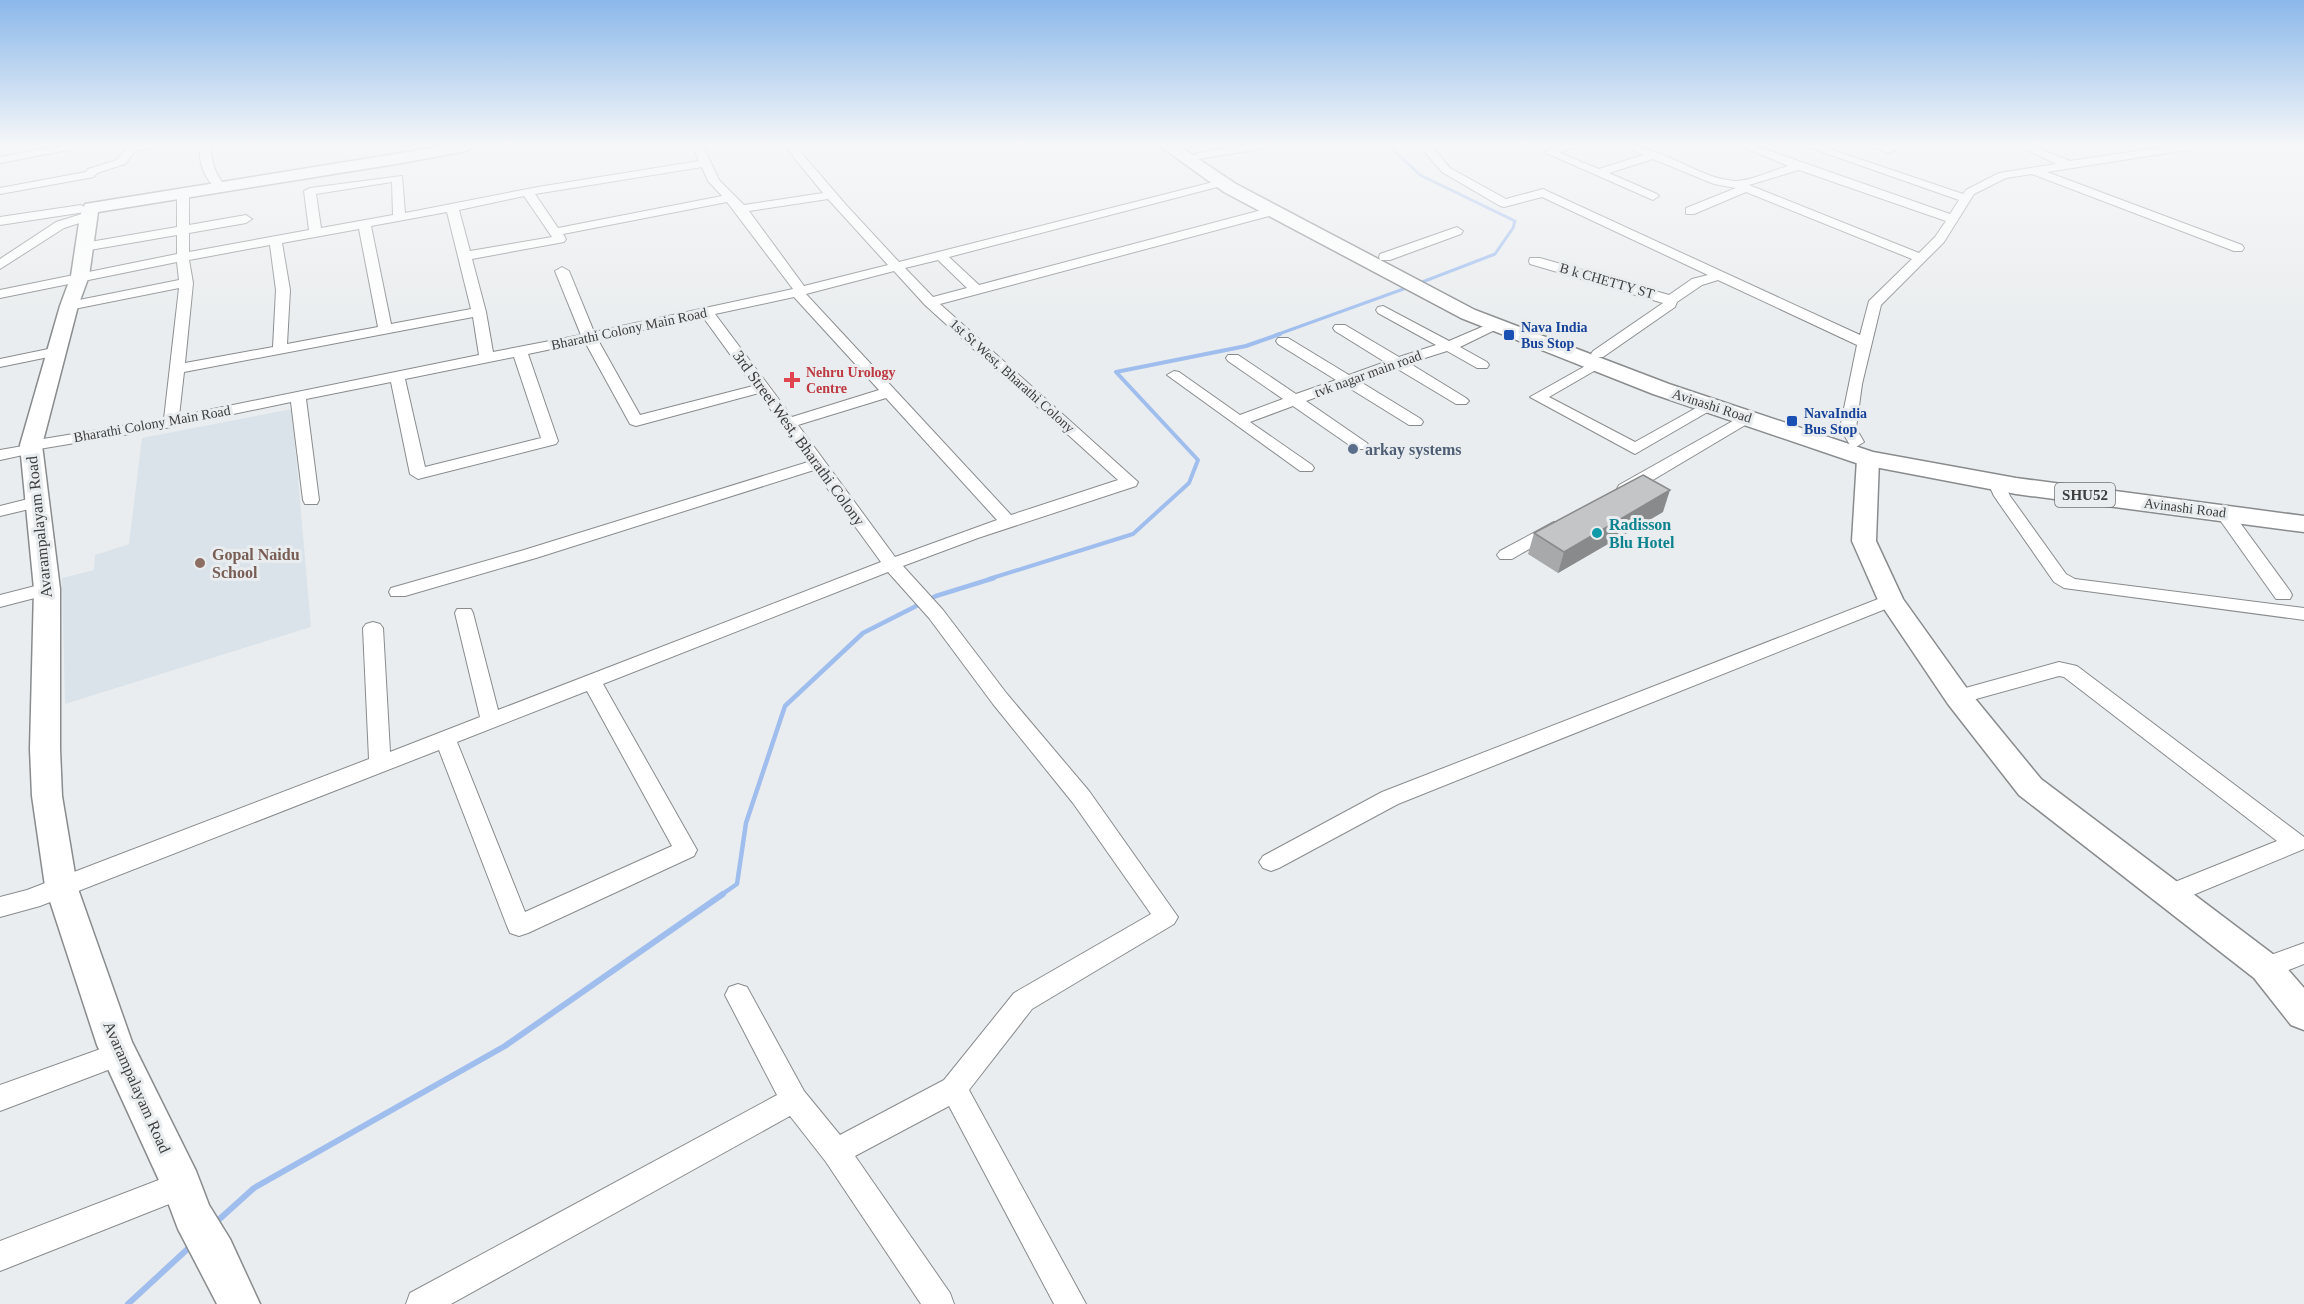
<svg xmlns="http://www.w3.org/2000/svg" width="2304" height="1304" font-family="'Times New Roman',serif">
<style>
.built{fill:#dae3ea}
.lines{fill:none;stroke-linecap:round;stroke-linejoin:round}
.stream-far3{stroke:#9fbeee;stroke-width:3}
.stream-far2{stroke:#9fbeee;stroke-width:4}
.stream-far1{stroke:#9fbeee;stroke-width:4.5}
.stream{stroke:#9fbeee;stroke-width:6}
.street-casing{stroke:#898b8d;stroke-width:2}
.secondary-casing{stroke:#898b8d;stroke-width:3}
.primary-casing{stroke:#898b8d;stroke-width:3}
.street{fill:#fff;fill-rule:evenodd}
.secondary{fill:#fff;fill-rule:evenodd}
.primary{fill:#fff;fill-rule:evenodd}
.wall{fill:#a8a9ab}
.shaded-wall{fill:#888a8b}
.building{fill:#c3c5c7;stroke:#888a8b;stroke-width:1.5}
.transit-dot{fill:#1a4fb4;stroke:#eaedef;stroke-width:2}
.health-dot{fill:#e0444e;stroke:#eaedef;stroke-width:2}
.service-dot{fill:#5c6f8a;stroke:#eaedef;stroke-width:2}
.culture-dot{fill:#0f9aa8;stroke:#eaedef;stroke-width:2}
.education-dot{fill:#8d6e63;stroke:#eaedef;stroke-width:2}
.labels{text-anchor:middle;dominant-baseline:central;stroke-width:6;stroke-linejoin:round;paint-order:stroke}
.far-street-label{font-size:14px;fill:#3c3d3e;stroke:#eaedef}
.far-transit-label{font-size:14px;font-weight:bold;fill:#164399;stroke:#eaedef;text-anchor:start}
.far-health-label{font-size:14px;font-weight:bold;fill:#be3a42;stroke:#eaedef;text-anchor:start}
.shield{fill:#eaedef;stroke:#707273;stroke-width:1.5}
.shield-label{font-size:15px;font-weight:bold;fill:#3c3d3e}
.street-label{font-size:16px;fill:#3c3d3e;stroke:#eaedef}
.service-label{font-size:16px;font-weight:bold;fill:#4e5e75;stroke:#eaedef;text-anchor:start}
.culture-label{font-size:16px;font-weight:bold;fill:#0d838f;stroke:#eaedef;text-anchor:start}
.education-label{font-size:16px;font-weight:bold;fill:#785e54;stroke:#eaedef;text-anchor:start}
</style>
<rect width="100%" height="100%" fill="#eaedef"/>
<path class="built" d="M292,409L311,627L65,704L62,578L94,570L95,555L129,544L142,438Z"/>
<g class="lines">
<g class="stream-far3">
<path d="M1389,146L1420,175L1515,221L1513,228L1495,254L1417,284"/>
<path d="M1276,335L1409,287"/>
</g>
<path class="stream-far2" d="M989,579L1133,534L1189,483L1198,460L1116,372L1246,346L1280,334"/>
<path class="stream-far1" d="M721,895L737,884L746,823L785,706L863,633L936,596L994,578"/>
<g class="stream">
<path d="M214,1224L254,1188L505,1046L723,894"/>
<path d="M128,1304L193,1244"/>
</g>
<defs>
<g id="street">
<path d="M56,146H78L73,149L0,163V157Z"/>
<path d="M128,146H158L153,149L136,150L125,164L97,173L94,177L0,194V188L86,172L88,169L117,160Z"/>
<path d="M201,146H213L211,149C212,165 216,175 226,187L224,189H216C205,178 197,162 201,146Z"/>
<path d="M693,146H703L719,180L744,205L823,193L788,150L793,147L797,148L847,206L899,262L1221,180L1227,183L1225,185L949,257L979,285L1273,207L1279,211L1277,214L940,304L1138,482L1136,486L978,538L903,566L943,610L1007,694L1089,791L1178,917L1174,924L1032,1009L969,1090L1086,1304H1054L949,1106L855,1156L950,1293L954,1304H921L826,1162L790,1116L451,1304H406L410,1293L777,1095L725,995L729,987L738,984L747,987L804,1091L840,1135L944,1080L1014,993L1151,914L1073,803L993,704L929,618L888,572L603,684L697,850L694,856L528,933L519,936L510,933L507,926L439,750L40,906L0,917V897L27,890L369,759L363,628L366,624L373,622L380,624L383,628L390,752L480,717L455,613L457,609H471L473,613L498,710L881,562L814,470L536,558L405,596H391L389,592L391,588L524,550L808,462L759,393L636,426L630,424L585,342L528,354L558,441L556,444L418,479L410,474L391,382L306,399L319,500L317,504H305L303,500L291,402L171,427L39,449L37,452L0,460V450L23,446L25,442L164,419L179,288L69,310L62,306L69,302L179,280L177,262L0,298V290L177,254V235L84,251L78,247L84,243L177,227V195L183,191L189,195V225L246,215L252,219L246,223L189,233V252L309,230L304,191L310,188L402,176L405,213L538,187L699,161ZM702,167L708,181L722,196L558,228L535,194ZM392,182L393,215L321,228L316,194ZM524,196L552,237L470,251L459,210ZM828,199L888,265L804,286L749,211ZM727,202L793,289L594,332L569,271L562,267L555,271L581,335L493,352L486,312L472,259L564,242L566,239L563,234ZM447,212L471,309L391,324L371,226ZM359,229L378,327L287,344L290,290L282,243ZM270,245L276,290L273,347L185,363L193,283L189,260ZM938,260L967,288L933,297L905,268ZM894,271L925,305L1118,480L1011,515L806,294ZM794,297L879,390L792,417L715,314ZM473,317L479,355L179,416L184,372ZM703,317L753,386L640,415L598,340ZM514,357L541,438L425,467L405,379ZM886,398L997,520L895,557L798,425ZM587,691L672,846L525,912L457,742Z"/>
<path d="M1239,146H1265L1260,149L1198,159L1192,156L1198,153Z"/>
<path d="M1420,146H1431L1450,168L1506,199L1543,189L1547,191L1860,335L1869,301L1912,259L1746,192L1694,214H1686V208L1736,188L1714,184L1653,159L1609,173L1657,194L1659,196L1653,200L1544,152L1559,146H1577L1560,153L1599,169L1643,155L1625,146C1664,146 1696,178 1735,181C1748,182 1774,170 1788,166L1741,146H1756L1950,214L1959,200L1805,146H1821L1963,194L1966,190L1999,173L2056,164L2019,146H2033L2070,161L2171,146H2198L2193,149L2047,172L2242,245L2244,248L2242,251H2234L2032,174L2006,178L1974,194L1944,242L1881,305L1862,384L1856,428L1864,442L1856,447L1850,445L1840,428L1857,345L1718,280L1702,285L1677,302L1675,307L1603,357H1593L1591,354L1593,351L1663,303L1530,264L1529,261L1530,258H1540L1669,295L1692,279L1708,275L1542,197L1504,207L1500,206L1442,172ZM1799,170L1946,221L1935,237L1919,253L1749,185Z"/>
<path d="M1870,146H1905L1888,153Z"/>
<path d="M81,205L87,209L85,212L0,225V217Z"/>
<path d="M88,212L94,216L92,219L64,228L0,269V259L56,222Z"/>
<path d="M1457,227L1463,231L1461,234L1390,260H1380L1379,257L1380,254Z"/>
<path d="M1383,306L1449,341L1491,323H1501L1503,326L1460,347L1487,362L1489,365L1487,368H1477L1447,351L1409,363L1466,398L1469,401L1466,404H1456L1396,368L1359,381L1421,419L1423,422L1421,425H1409L1346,386L1306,401L1367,443L1369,446L1367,449H1355L1293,406L1250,422L1312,465L1314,468L1312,471H1300L1167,375L1174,371L1179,372L1240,415L1283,399L1228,361L1226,358L1228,355H1238L1296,394L1336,380L1278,344L1276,341L1278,338H1288L1349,375L1385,362L1335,331L1333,328L1335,325H1345L1399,357L1436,345L1378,313L1376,310L1378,307Z"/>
<path d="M58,347L63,348L65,351L63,354L0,367V359Z"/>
<path d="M1596,360L1601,361L1603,364L1601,367L1549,397L1635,442L1705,403H1715L1718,406L1635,454L1530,397Z"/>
<path d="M1747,413L1755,418L1752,421L1631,493L1625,494L1617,489L1619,485Z"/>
<path d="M1996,478L2002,479L2010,496L2066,574L2075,579L2304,608V620L2064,588L2054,582L1994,496L1988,483Z"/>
<path d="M36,497L42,498L44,502L42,506L0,516V506Z"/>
<path d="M2224,508L2230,509L2290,591L2292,595L2290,599H2276L2215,513L2218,509Z"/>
<path d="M1554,522L1560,523L1563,527L1560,531L1512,559H1500L1497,555L1500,551Z"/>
<path d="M47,583L54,585L56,589L54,593L0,607V595Z"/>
<path d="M1891,594L1898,596L1900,600L1898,604L1398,804L1279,868L1271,871L1263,868L1259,862L1263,856L1382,792Z"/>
<path d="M2059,662L2077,666L2304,837V849L2176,902L2168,905L2160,902L2156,895L2160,888L2277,841L2064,677L2059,676L1958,704L1951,702L1948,697L1951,692Z"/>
<path d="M2304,943V964L2266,979L2257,976L2254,968L2257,960Z"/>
<path d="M120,1042L129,1046L133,1054L129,1062L0,1111V1085Z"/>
<path d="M182,1171L192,1175L196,1185L192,1195L0,1271V1241Z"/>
</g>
<g id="secondary">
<path d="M445,146H474L466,151L402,163L98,212L89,276L78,306L42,445L60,589V749L62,796L77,886L132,1042L196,1171L209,1205L230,1239L260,1304H217L178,1229L163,1189L97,1045L45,886L32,796L30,749L34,589L20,445L60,306L71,276L80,216L85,204Z"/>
<path d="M1868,452L1876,454L1879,459L1876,541L1903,599L1968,690L2041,779L2278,958L2304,988V1030L2291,1025L2254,978L2019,795L1948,704L1878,600L1852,541L1857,459L1860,454Z"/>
</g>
<path id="primary" d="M1160,146H1179L1236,184L1475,310L1669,384L1873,452L2016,478L2304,516V532L2016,494L1859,464L1653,394L1461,318L1224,192Z"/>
</defs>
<use href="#street" class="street-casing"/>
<use href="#secondary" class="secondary-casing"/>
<use href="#primary" class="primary-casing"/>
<use href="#street" class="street"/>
<use href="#secondary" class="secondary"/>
<use href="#primary" class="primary"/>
</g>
<path class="wall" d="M1663,512L1558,573L1528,554L1534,533Z"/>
<path class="shaded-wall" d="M1670,490L1663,512L1558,573L1564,552Z"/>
<path class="building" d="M1643,475L1670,490L1564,552L1534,533Z"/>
<linearGradient id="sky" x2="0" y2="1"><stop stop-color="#8bb8ea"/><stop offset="0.44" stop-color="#f6f7f8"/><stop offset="1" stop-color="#f6f7f8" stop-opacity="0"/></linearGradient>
<rect width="2304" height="329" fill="url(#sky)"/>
<g class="transit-dot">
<rect x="1503" y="329" width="12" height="12" rx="3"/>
<rect x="1786" y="415" width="12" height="12" rx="3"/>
</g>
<path class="health-dot" d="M789 371h6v6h6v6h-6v6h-6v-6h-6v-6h6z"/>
<circle class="service-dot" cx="1353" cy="449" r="6"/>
<circle class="culture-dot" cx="1597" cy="533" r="6"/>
<circle class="education-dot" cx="200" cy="563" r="6"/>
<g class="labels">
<g class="far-street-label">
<text transform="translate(1607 281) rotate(16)">B k CHETTY ST</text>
<text transform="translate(629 329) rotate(-12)">Bharathi Colony Main Road</text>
<text transform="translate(1368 374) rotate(-20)">tvk nagar main road</text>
<text transform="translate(1012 376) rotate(42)">1st St West, Bharathi Colony</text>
<text transform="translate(1712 406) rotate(18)">Avinashi Road</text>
<text transform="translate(152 424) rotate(-10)">Bharathi Colony Main Road</text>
<text transform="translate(2185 508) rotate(7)">Avinashi Road</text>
</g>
<g class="far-transit-label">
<text x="1521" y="327">Nava India<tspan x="1521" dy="16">Bus Stop</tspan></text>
<text x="1804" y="413">NavaIndia<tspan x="1804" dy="16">Bus Stop</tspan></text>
</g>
<g class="far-health-label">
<text x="806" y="372">Nehru Urology<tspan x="806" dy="16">Centre</tspan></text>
</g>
<rect class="shield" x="2055" y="483" width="60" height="24" rx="4.5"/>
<g class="shield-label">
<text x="2085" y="495">SHU52</text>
</g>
<g class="street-label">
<text transform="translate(799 438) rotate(54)">3rd Street West, Bharathi Colony</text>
<text transform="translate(39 527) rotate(-96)">Avarampalayam Road</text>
<text transform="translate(137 1087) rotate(66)">Avarampalayam Road</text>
</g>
<g class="service-label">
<text x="1365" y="449">arkay systems</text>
</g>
<g class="culture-label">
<text x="1609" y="524">Radisson<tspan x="1609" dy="18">Blu Hotel</tspan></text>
</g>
<g class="education-label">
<text x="212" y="554">Gopal Naidu<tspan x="212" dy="18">School</tspan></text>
</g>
</g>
</svg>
